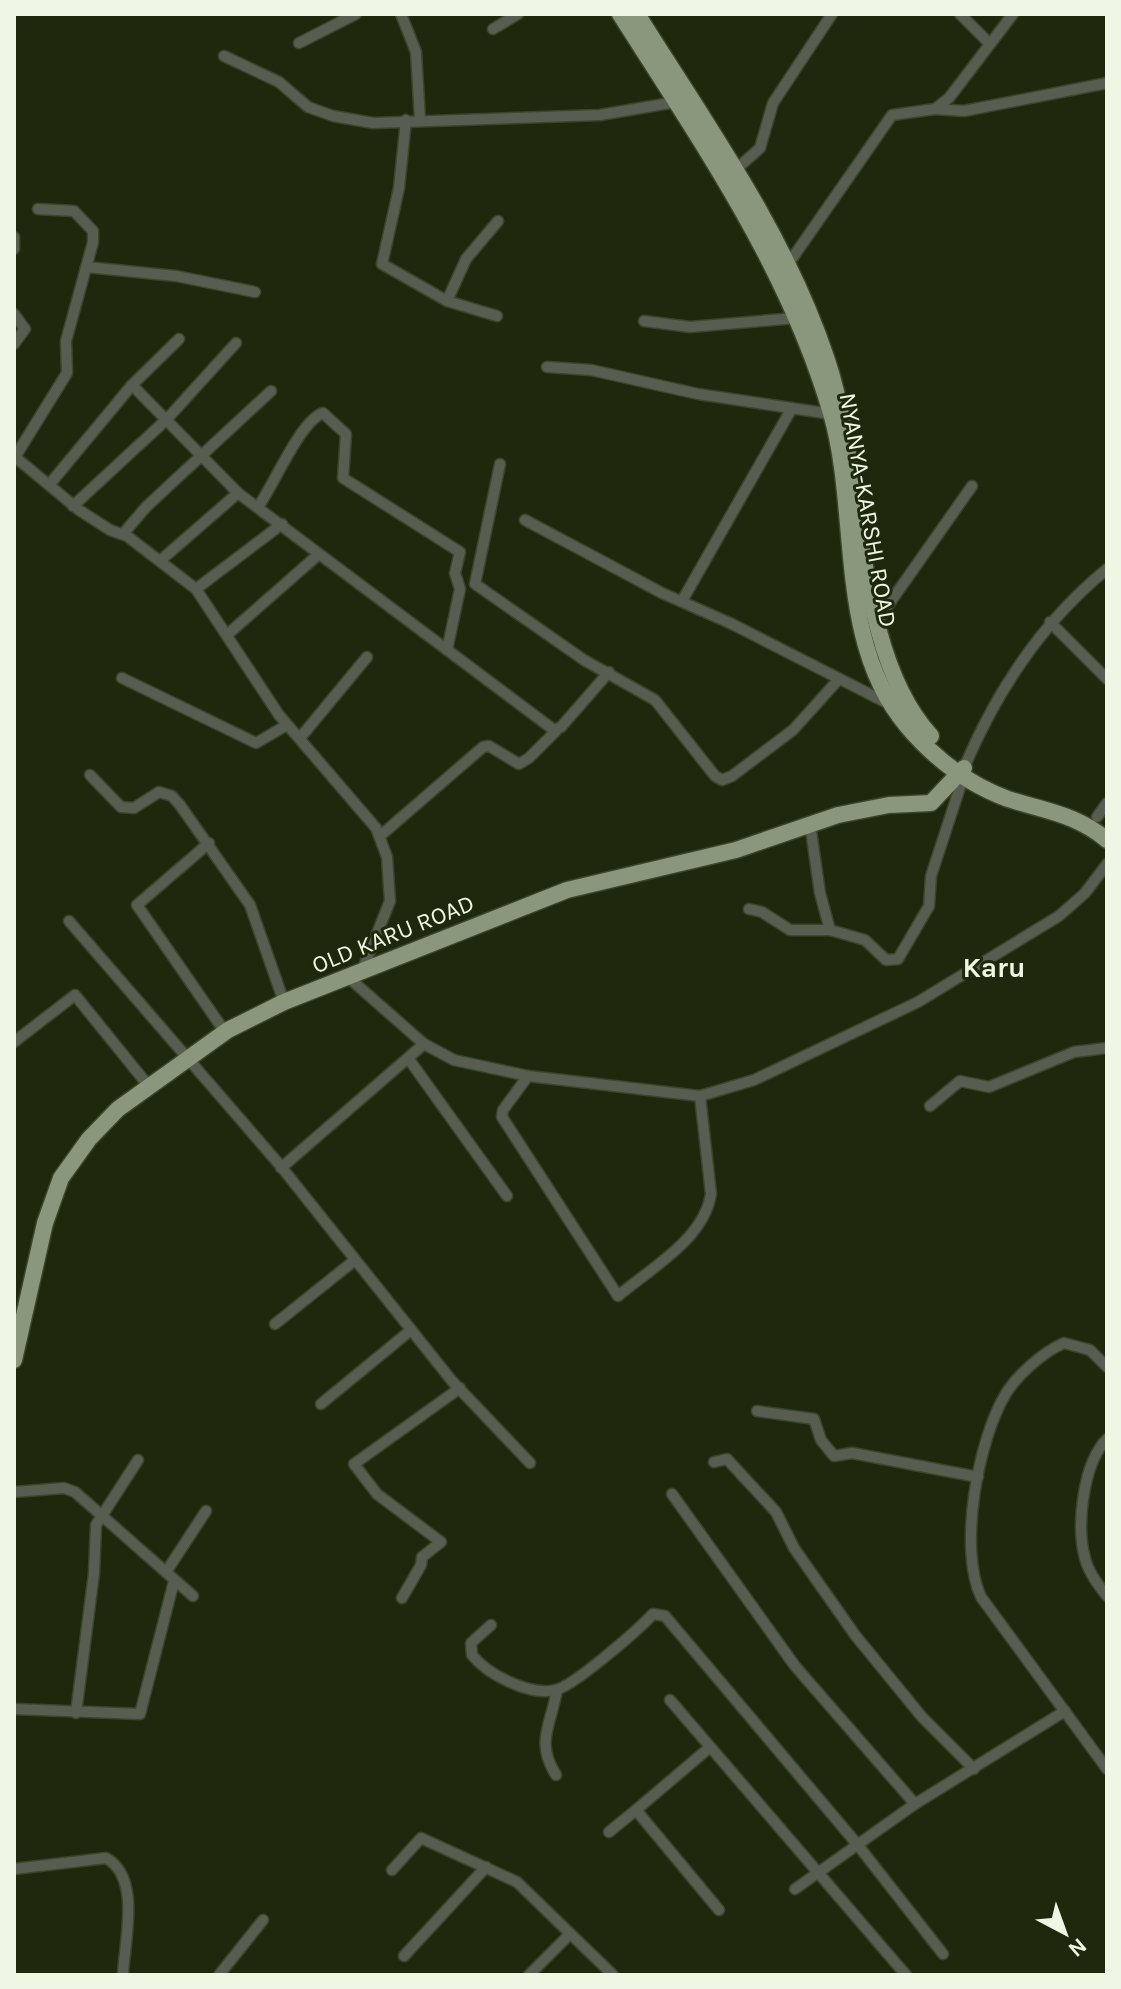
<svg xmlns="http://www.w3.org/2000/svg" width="1121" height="1989" font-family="Karla,sans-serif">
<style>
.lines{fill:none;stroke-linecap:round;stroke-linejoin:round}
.street-casing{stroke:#3a452a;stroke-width:13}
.primary-casing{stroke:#3a452a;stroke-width:19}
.street{stroke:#575d50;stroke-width:10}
.primary{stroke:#8b977c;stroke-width:16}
.labels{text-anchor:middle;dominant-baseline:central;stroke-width:6;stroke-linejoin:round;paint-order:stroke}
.street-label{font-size:24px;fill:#eef6e4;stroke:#1d280c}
.quarter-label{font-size:28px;font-weight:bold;fill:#eef6e4;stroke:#1d280c}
</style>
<rect width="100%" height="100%" fill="#1d280c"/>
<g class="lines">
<defs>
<g id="street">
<path d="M401,14L416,52L420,120"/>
<path d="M960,14L990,44"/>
<path d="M493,29L518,14"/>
<path d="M299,43L356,14"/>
<path d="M224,56L279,82L308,107L333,116L373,123L600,115L676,102"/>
<path d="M935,109L964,111L1107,83"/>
<path d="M406,120L399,188L382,264L447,301L497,316"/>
<path d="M733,172L760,148L773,103L832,14"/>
<path d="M14,237V249"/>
<path d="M789,263L892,115L935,109L949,98L1013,14"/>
<path d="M86,267L176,276L255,292"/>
<path d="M447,301L466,259L498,221"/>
<path d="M14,314L25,329L14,344"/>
<path d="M644,321L690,327L796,318"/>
<path d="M547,367L591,370L698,394L831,414"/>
<path d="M132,385L238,493L554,730L561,727L609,672"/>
<path d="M14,456L79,510L110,530L127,536L196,589L279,715L376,828L387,857L390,901L362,971"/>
<path d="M15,457L67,373L66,341L93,242V231L74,211L38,209"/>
<path d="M500,464L475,584L584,660L655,700L715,776L722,780L732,776L793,730L839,679"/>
<path d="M49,485L132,385L179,339"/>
<path d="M73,506L167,419L236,343"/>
<path d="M258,507C274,485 300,421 323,413L346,434L343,478L460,552L455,573L460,589L447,650"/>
<path d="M525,520L662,593L732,624L891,705"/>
<path d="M123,534L146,507L271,391"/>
<path d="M161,560L238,493"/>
<path d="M196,589L282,524"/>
<path d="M682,601L792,408"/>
<path d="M877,621L972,486"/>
<path d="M1050,622L1107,679"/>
<path d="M228,634L319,554"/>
<path d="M122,678L256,743L287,725"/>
<path d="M300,738L367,657"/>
<path d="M964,768C996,692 1043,621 1107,569"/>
<path d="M90,775L121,807L134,808L159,792L172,796L180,805L250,905L284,1002"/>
<path d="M1097,817L1107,803"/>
<path d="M810,824L820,893L830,930"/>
<path d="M380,836L483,747L489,746L519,764L529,758L556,731"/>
<path d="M209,843L137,905L225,1032"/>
<path d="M749,909L762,912L790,930H830L865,940L886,960L898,959L929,906L931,876L963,778"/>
<path d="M69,921L279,1164L452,1381L530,1463"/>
<path d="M349,978L424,1044L454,1060L528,1076L700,1096L754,1080L918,1002L1059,916L1085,893L1107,864"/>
<path d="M14,1042L75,995L147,1084"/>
<path d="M408,1058L507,1196"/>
<path d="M528,1076L503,1110L502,1117L618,1296C651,1268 704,1239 711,1194L700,1096"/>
<path d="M930,1106L960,1081L989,1087L1074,1052L1107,1048"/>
<path d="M281,1168L424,1044"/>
<path d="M275,1324L355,1260"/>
<path d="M1107,1367L1090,1350L1064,1343C1043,1352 1017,1375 1005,1395C978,1441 958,1548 981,1597L1107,1769"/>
<path d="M321,1404L411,1330"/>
<path d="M757,1411L814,1419L821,1440L834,1456L852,1453L978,1477"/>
<path d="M1107,1439C1083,1463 1076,1526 1085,1558C1088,1572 1098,1585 1107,1596"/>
<path d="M714,1462L727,1459L776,1512L794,1548L855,1635L922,1717L974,1769"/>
<path d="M14,1492L64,1488L75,1492L193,1596"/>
<path d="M672,1494L795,1666L915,1804"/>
<path d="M166,1572L206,1511"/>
<path d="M402,1598L421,1565L422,1557L441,1542L377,1494L354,1464L460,1388"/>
<path d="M491,1625L471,1643L472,1655C488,1675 530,1696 555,1690C573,1687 639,1629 653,1614L665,1616L857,1844L943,1954"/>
<path d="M670,1700L906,1975"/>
<path d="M14,1709L140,1714L174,1581"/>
<path d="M76,1713L94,1573L96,1525L138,1460"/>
<path d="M709,1748L636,1810L719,1910"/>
<path d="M556,1775C535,1742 551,1725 557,1690"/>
<path d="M609,1832L636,1810"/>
<path d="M14,1869L106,1858C142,1878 124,1942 123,1975"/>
<path d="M392,1870L421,1838L517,1882L613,1975"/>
<path d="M795,1889L915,1804L1065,1711"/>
<path d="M404,1956L486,1867"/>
<path d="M219,1975L263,1920"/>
<path d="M529,1975L569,1935"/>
</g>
<g id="primary">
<path d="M620,14C701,142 788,266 831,413C860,513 835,641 907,726C935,759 967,784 1008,799C1045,811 1076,814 1107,840"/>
<path d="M637,14C707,126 785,233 827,360C865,472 852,650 931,736"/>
<path d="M14,1360L45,1223L61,1178L89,1139L118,1109L228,1030L284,1002L567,890L736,850L838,815L889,805L931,803L964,768"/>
</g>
</defs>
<use href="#street" class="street-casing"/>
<use href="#primary" class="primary-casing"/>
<use href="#street" class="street"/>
<use href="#primary" class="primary"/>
</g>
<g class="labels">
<g class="street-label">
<text transform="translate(868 510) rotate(80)">NYANYA-KARSHI ROAD</text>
<text transform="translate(393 934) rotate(-22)">OLD KARU ROAD</text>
</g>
<g class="quarter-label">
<text x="994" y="967">Karu</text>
</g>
</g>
<rect width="1121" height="1989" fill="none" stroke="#eef6e4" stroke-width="32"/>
<g transform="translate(1065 1933) rotate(139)" stroke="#1d280c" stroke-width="6" paint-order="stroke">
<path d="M0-6L14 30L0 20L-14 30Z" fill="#eef6e4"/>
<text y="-12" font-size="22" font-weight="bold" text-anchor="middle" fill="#eef6e4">N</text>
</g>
</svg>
